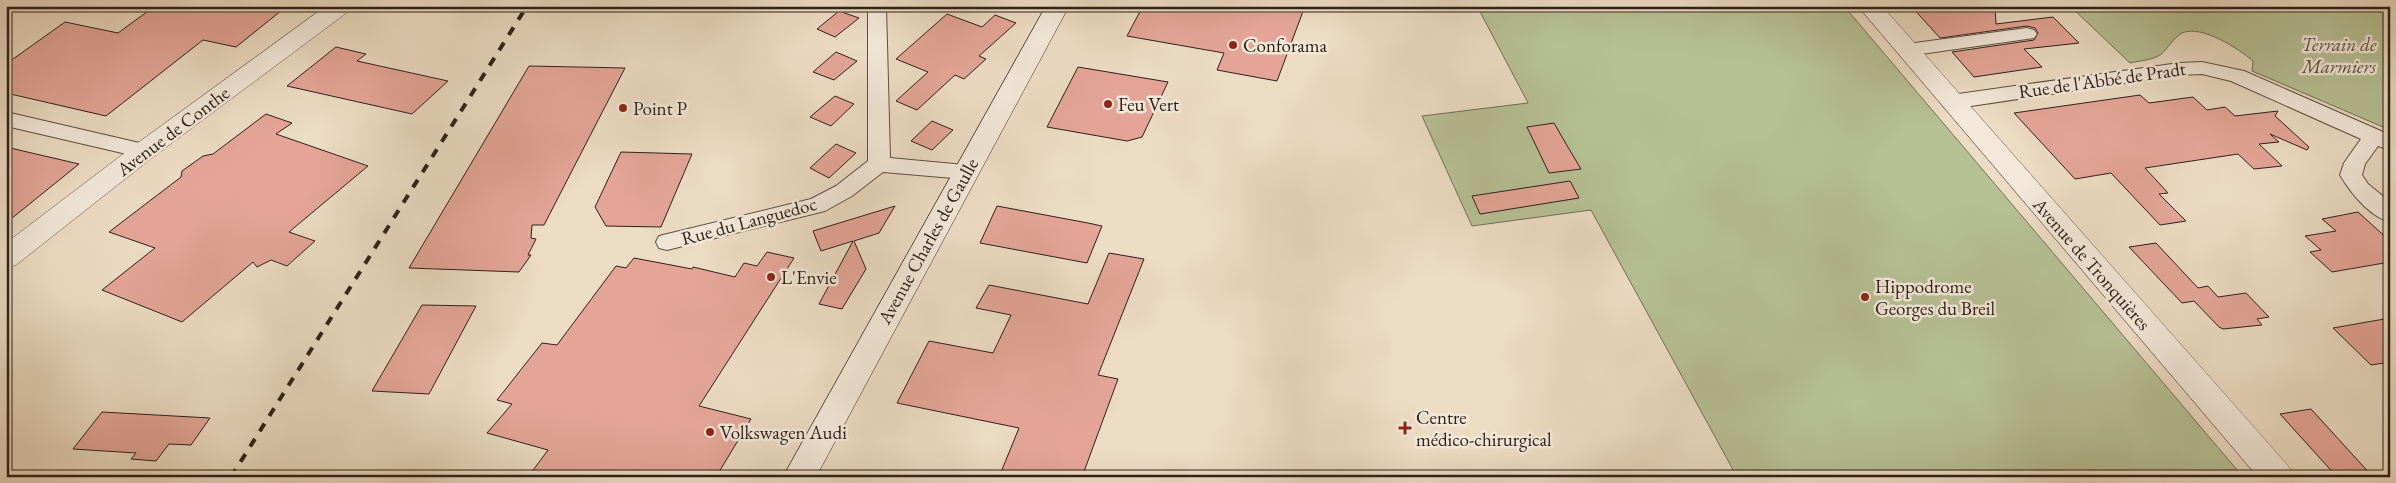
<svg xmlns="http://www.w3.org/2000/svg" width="2396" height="483" font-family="'EB Garamond',serif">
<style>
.green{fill:#b6c095;stroke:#727056}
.building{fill:#e4a598;stroke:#2f2018}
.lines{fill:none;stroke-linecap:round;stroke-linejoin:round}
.minor-casing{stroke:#5e4f43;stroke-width:2}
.tertiary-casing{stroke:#5e4f43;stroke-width:1}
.secondary-casing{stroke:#2f2018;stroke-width:1}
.minor{fill:#f3e8d9;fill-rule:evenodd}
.tertiary{fill:#f3e8d9;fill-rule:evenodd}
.secondary{fill:#f3e8d9;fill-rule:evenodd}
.rail{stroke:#2f2018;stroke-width:4;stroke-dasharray:9 9;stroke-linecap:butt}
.poi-dot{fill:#8f2418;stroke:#f3e8d9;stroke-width:2}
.labels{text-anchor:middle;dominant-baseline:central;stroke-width:5;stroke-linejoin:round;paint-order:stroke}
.park-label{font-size:19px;font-style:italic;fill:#58503e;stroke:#f3e8d9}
.poi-label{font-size:19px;fill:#2f2018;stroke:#f3e8d9;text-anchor:start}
.street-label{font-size:19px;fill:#2f2018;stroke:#f3e8d9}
</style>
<rect width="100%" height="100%" fill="#ecdcc4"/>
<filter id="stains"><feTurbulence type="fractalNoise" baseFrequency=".004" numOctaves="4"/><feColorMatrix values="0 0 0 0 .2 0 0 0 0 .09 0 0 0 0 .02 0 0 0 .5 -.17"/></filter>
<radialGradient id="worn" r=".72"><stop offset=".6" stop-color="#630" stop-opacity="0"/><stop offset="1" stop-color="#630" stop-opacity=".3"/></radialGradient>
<g class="green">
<path d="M1477,6H1844L2243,477H1737L1591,210L1472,226L1422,116L1528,103Z"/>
<path d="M2070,6H2390V130L2252,71L2253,61C2239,49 2201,24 2182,33C2172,39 2169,48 2160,55C2153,60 2138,61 2130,63Z"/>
</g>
<g class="building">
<path d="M155,6H287L236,47L203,40L106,116L6,93V64L65,22L118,33Z"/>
<path d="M1143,6H1305L1277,81L1217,70L1224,53L1127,36Z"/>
<path d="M1911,6H1995L1996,24L2053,17L2079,43L2024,49L2042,67L1974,77L1952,52L2034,40L2038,33L2035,28L2027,26L1940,38Z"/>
<path d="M839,11L859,18L835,37L817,29Z"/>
<path d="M947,14L982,27L995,15L1016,23L979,56L986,59L964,79L955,75L917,110L896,101L928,72L896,59Z"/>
<path d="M336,47L366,54L357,61L448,81L412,114L287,86Z"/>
<path d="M836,52L857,61L834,80L813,72Z"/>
<path d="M529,66L625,68L544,225H532L531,238L536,239L528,255H531L519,272L409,268Z"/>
<path d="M1078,67L1168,82L1142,137L1127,141L1047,127Z"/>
<path d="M2140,95L2149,103L2193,97L2207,110L2225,107L2235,116L2278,111L2275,116L2309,147L2307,150L2270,134L2279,142L2259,144L2282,166L2254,169L2238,154L2145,168L2168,193L2159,194L2186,221L2160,225L2111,173L2075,179L2014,113Z"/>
<path d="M835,96L854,104L831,126L810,117Z"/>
<path d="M266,114L292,123L276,134L368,166L289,232L315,241L287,266L271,260L257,267L253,262L182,322L102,290L155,248L109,232L181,177L182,171L203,156L213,154Z"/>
<path d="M932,121L953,130L932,150L911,141Z"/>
<path d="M1554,123L1569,149L1581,169L1549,173L1527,127Z"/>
<path d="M836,144L856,153L829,178L810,168Z"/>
<path d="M6,147L79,164L6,223Z"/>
<path d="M621,152L692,154L661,227L606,226L595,207Z"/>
<path d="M1570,181L1579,198L1480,214L1472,196Z"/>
<path d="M895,206L879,233L854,241L866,269L842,309L819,304L853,241L821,251L813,231Z"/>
<path d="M997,206L1088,223L1102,226L1087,263L980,243Z"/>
<path d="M2358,212L2390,241V262L2332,272L2310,252L2321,250L2305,236L2336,231L2322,219Z"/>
<path d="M2156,243L2198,288L2208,286L2218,297L2246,293L2269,317L2257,319L2262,325L2223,329L2219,327L2194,301L2182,303L2129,247Z"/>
<path d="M767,252L794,258L699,406L751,419L716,477H528L548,450L487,433L512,404L497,400L542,343L557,345L616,266L626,268L634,258L692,269L693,267L735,277L744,263L757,266Z"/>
<path d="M1109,253L1144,259L1098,375L1118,379L1082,477H999L1019,428L897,403L929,341L993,353L1011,315L976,308L989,285L1088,304Z"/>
<path d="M422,305L476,306L429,394L372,391Z"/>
<path d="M2390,318V362L2371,365L2333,328Z"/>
<path d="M2311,409L2373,477H2337L2280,414Z"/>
<path d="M102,412L210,418L191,445L169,444L156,461L131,459L136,453L73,449Z"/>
</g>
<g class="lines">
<defs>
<g id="minor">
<path d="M868,6H886L890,158L965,165L973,167L976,172L973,177L965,179L883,172L852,196L825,211L667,250L659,248L656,242L659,236L811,199L836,186L868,161Z"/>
<path d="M2027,28L2034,30L2037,34L2034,38L1907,56L1900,54L1897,50L1900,46L1907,44Z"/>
<path d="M2202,62L2244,71L2390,135V150L2378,146L2365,164L2362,175L2368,184L2390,202V222C2369,216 2351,193 2340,175L2344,163L2361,139L2231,81L2202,74L2179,75L1951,109L1944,107L1941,102L1944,97L1951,95L2179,63Z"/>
<path d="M6,112L144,144L151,146L155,151L151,156L144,158L6,126Z"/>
</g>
<g id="tertiary">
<path d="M326,6H352L349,11L153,157L16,265L6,268V243L135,145Z"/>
<path d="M1858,6H1882L2289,467L2294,477H2258Z"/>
</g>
<path id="secondary" d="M1046,6H1069L816,477H783Z"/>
</defs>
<use href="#minor" class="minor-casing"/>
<use href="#tertiary" class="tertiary-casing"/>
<use href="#secondary" class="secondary-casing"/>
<use href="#minor" class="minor"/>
<use href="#tertiary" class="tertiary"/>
<use href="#secondary" class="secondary"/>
<path class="rail" d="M231,477L527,6"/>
</g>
<g class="poi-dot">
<circle cx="1233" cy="45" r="5"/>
<circle cx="1108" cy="104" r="5"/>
<circle cx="623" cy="108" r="5"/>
<circle cx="771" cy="277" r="5"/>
<circle cx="1865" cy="297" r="5"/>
<path d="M1402.5 420.5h5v5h5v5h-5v5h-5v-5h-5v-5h5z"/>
<circle cx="710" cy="432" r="5"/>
</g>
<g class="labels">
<g class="park-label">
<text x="2339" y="44">Terrain de<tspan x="2339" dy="22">Marmiers</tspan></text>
</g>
<g class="poi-label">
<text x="1243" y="45">Conforama</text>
<text x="1118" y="104">Feu Vert</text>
<text x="633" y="108">Point P</text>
<text x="781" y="277">L'Envie</text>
<text x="1875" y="286">Hippodrome<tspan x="1875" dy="22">Georges du Breil</tspan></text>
<text x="1416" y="417">Centre<tspan x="1416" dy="22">médico-chirurgical</tspan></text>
<text x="720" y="432">Volkswagen Audi</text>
</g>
<g class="street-label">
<text transform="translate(2102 80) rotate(-8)">Rue de l'Abbé de Pradt</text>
<text transform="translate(173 131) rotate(-37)">Avenue de Conthe</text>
<text transform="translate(749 221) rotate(-15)">Rue du Languedoc</text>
<text transform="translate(928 241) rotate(-61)">Avenue Charles de Gaulle</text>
<text transform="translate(2092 264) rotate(49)">Avenue de Tronquières</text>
</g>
</g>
<rect width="2396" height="483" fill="none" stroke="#ecdcc4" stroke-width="25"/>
<rect x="8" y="8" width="2381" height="468" fill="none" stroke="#2f2018" stroke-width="2.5"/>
<rect x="12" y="12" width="2371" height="458" fill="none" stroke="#2f2018"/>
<rect width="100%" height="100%" filter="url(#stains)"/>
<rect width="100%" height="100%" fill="url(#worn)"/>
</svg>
